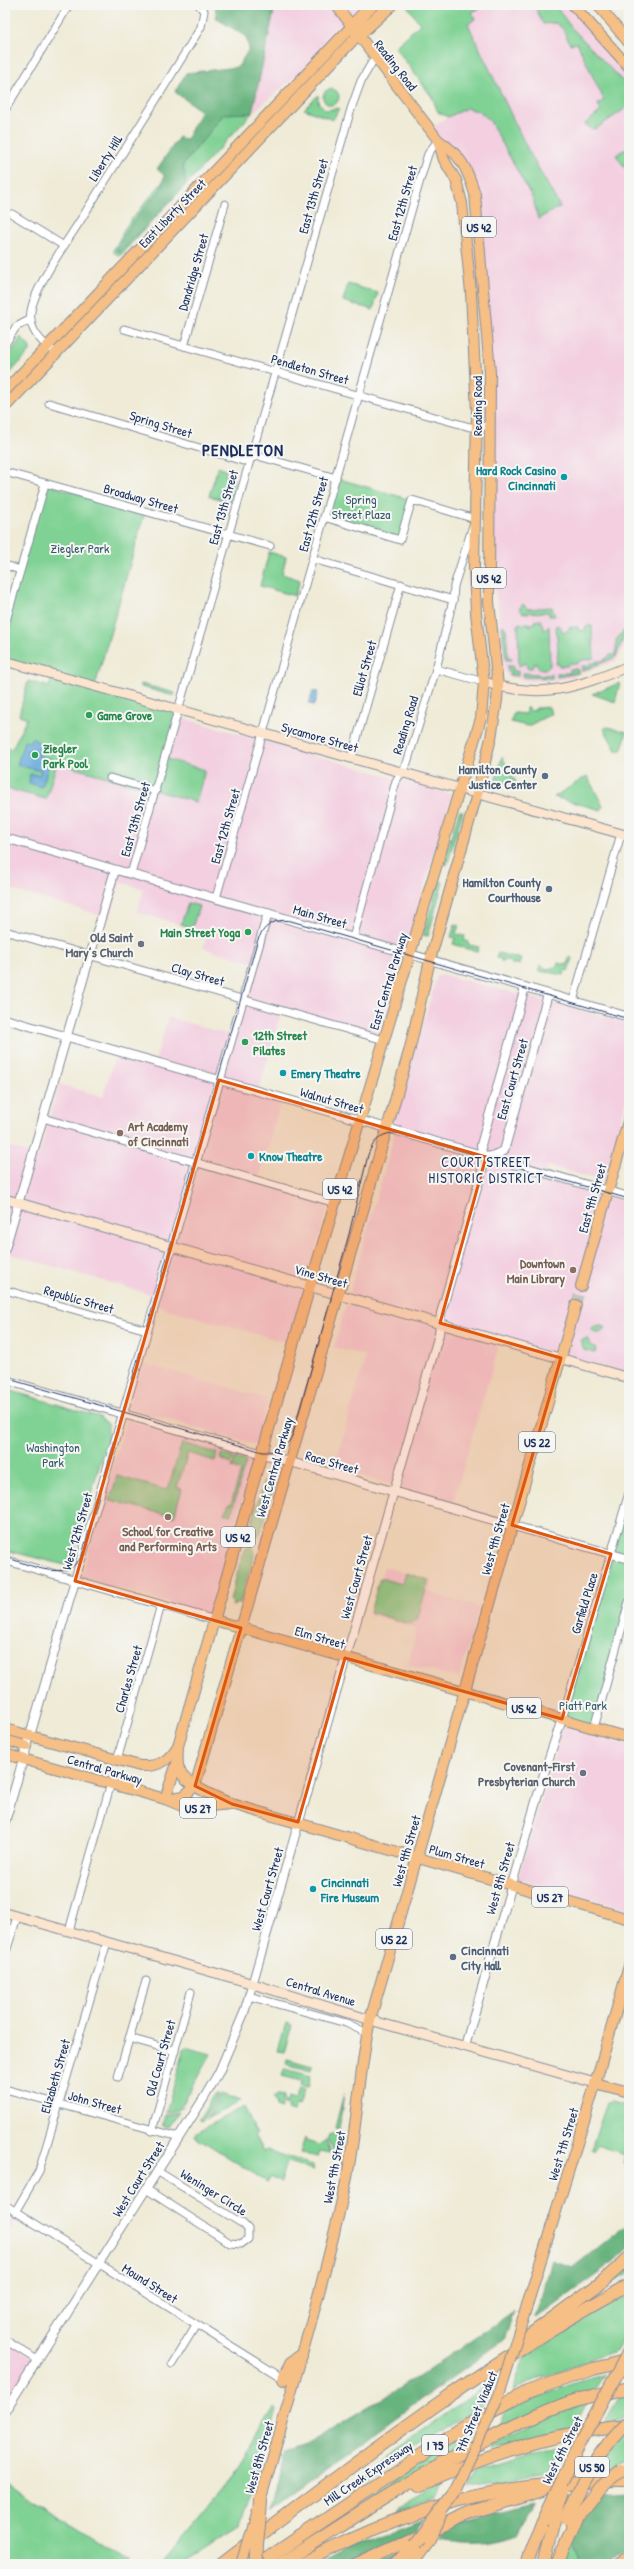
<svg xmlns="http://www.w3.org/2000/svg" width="634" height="2569" font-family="'Patrick Hand',sans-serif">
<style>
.built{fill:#f3cfe0}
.green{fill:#80d294;stroke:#4e8079}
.forest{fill:#68b47e;stroke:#42726e}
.water{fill:#62a8d8;stroke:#3e6c9b}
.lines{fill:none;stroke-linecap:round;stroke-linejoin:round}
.primary-tunnel{stroke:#c5c5bf;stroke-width:10;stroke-dasharray:10 5;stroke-linecap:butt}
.minor-casing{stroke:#858d9a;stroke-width:9}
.tertiary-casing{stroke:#858d9a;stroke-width:10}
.secondary-casing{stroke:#858d9a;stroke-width:11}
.primary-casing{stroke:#858d9a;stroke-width:12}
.motorway-casing{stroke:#858d9a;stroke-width:14}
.minor{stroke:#fff;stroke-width:7}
.tertiary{stroke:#fff;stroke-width:8}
.secondary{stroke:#fbe5cf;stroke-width:9}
.primary{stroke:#f5bf86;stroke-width:10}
.motorway{stroke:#f5bf86;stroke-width:12}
.tram{stroke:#1b2f5e;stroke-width:1}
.primary-bridge-casing{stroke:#858d9a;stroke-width:12;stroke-linecap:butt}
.motorway-bridge-casing{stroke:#858d9a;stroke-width:14;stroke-linecap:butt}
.primary-bridge{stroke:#f5bf86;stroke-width:10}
.motorway-bridge{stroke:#f5bf86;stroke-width:12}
.marked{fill:#de5710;fill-opacity:0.2;stroke:#de5710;stroke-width:3;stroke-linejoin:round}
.culture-dot{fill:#0f9aa8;stroke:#f6f6f2;stroke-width:1.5}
.leisure-dot{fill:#2e9e5b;stroke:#f6f6f2;stroke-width:1.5}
.service-dot{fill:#5c6f8a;stroke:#f6f6f2;stroke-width:1.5}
.worship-dot{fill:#6b7280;stroke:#f6f6f2;stroke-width:1.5}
.education-dot{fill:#8d6e63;stroke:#f6f6f2;stroke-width:1.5}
.labels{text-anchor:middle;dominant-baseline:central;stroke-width:4;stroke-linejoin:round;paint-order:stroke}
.shield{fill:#f6f6f2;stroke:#5d6b8a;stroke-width:1}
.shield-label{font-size:12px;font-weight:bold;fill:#1b2f5e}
.street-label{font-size:13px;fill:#1b2f5e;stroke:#f6f6f2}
.culture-label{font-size:13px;font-weight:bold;fill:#0d838f;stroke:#f6f6f2;text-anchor:start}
.park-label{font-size:13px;fill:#34586c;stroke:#f6f6f2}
.leisure-label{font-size:13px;font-weight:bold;fill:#27864d;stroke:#f6f6f2;text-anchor:start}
.service-label{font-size:13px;font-weight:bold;fill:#4e5e75;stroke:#f6f6f2;text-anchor:end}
.worship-label{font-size:13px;font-weight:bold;fill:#5b616d;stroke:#f6f6f2;text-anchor:end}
.education-label{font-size:13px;font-weight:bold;fill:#785e54;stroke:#f6f6f2;text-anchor:start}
.neighbourhood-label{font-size:14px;letter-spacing:1px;fill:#1b2f5e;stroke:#f6f6f2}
.district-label{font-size:17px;font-weight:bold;letter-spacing:1px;fill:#1b2f5e;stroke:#f6f6f2}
</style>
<rect width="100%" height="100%" fill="#f6f6f2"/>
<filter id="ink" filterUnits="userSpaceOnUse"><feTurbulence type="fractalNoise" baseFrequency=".025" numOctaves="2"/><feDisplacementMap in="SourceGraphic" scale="8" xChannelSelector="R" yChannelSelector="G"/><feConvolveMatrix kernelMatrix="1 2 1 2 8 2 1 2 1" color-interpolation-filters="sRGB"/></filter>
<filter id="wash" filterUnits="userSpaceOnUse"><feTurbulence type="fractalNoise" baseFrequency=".012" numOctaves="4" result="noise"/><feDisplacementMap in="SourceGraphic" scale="16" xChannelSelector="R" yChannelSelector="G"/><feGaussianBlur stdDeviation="0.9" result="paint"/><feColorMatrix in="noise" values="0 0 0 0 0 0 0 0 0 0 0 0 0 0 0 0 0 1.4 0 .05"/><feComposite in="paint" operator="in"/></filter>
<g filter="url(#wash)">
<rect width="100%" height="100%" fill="#efebd7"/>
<g class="built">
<path d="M270,5H372L339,39L252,113L274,11Z"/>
<path d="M473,5H573L629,67V631L622,652L616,661L569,678L556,680L531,681L509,677L504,671L497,601L488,555L490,426L471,183L430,129L493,87L460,15Z"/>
<path d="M179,717L452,794L379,1036L282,1009L259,1090L282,1097L259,1178L330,1199L288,1343L147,1303L150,1294L10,1254L5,1265V1145L38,1157L59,1084L103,1097L117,1049L155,1061L168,1017L233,1036L254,963L203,948L207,935L192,930L199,906L188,903L181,925L137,912L144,889L121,882L110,918L5,888V788L46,799L57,762L163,793L205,770L167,759Z"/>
<path d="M445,975L629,1023V1091L604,1181L548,1166L543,1179L629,1203V1375L498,1337L497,1352L453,1502L334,1468L366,1356L334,1347L393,1140L395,1116L437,976Z"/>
<path d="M141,1363L268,1399L256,1445L128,1408Z"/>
<path d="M126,1419L255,1456L210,1615L81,1578Z"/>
<path d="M384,1567L432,1581L428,1592L479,1607L459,1678L408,1665L417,1629L369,1614Z"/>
<path d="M563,1726L629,1745V1910L518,1879Z"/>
<path d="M5,2205L20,2215L5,2239Z"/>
<path d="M5,2340L37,2360L5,2411Z"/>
</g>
<g class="green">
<path d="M410,5H487L472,12L475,19L468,24L526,146L560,207L538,219L533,199L490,121L480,112L467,108L448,117L438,112L432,97L395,47L420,24L408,7Z"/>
<path d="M534,5H555L571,27L629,88V106L597,128L592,129L585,124L601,111L598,104L604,100L577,43L570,44L563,29L556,23L543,24Z"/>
<circle cx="331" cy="97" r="8"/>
<path d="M318,95V102L326,110L339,108L333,120L304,109Z"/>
<path d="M234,96L252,113L119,257L113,251L127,225Z"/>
<path d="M629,147V174L616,155Z"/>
<path d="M348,284L378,293L373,310L343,301Z"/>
<path d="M21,337L30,347V351L5,379V363Z"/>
<path d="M218,467L226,470L225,476L235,480L230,502L209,496Z"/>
<path d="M336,478L412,500L400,540L325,518Z"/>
<path d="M45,484L145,512L95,686L179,710L167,759L205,770L196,802L57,763L46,799L5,788V753L6,747L12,749L27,718L19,715L28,681L49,687L53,675L5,661V624Z"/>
<path d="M269,552L286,557L282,574L300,580L295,596L260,586Z"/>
<path d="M523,604L528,609L552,607L555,616H549V612L523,613L519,609Z"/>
<path d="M541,620L544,630L548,628L549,625L550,666L546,669H539L535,663L532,668H527L526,663L519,666L518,624L521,623L525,626V623H529L530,627V624H534V621Z"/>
<path d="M503,625L506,629L508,657L512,658V660H506L502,627Z"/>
<path d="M556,625L561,627L562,632L568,631L569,627H578V630L584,631L587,626H592L594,658L579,661L577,664L569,663L568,666H559L558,663L556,665L558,650Z"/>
<path d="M628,626L616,657L582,671V666H589L590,663H596V661H603L610,655H616V640Z"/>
<path d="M507,666H513V671H518V676L510,675Z"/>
<path d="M570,669H578V673L557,677V673H570Z"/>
<path d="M523,673L538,674L539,676L552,674V678L524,677Z"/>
<path d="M620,683L615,702L592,694Z"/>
<path d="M141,684L175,693L174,696L141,687Z"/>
<path d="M549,707L551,714L528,726L510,722L514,713L526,714V708H529L530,711L535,710L536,708Z"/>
<path d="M607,727L627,732L622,749L617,752L604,729Z"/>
<path d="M502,757L516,782L507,786L495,783Z"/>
<path d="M587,776L603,806L601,810L554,797Z"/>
<path d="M459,811H463L447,865L443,864Z"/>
<path d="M439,881L443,882L428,936L423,935Z"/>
<path d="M188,903L199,906L192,928L181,924Z"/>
<path d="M455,924L459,925L456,934L465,936L464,940L467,941L469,945L479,947L477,952L453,944L455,938L451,937Z"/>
<path d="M498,953L521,959L519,965L514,963L513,965L507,960L501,962L502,959L496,958Z"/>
<path d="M569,957L572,958L568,971L565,970L564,975L539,971L540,965L547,969L556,967L558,963L567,965Z"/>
<path d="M601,1326L606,1328L604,1331L596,1334L592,1330L593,1327Z"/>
<path d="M587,1338L590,1345L596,1349L595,1353L584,1350L580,1341Z"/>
<path d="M5,1389L100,1417L108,1425V1436L74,1552L65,1565L5,1550Z"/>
<path d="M182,1443L217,1453L215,1461L188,1453L177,1487L182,1489L174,1517L110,1500L117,1476L166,1490L168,1489Z"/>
<path d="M221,1454L233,1457L231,1464L220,1459Z"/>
<path d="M235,1458L246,1461L231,1515L225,1514L229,1504H231L241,1471L232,1468Z"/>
<path d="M269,1476L275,1483L260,1534L254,1537L249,1531L264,1481L268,1480Z"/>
<path d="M629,1493V1602L594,1728L562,1719Z"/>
<path d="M252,1546L255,1552L240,1603L232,1606L233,1603L230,1600L244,1549Z"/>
<path d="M406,1573L429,1580L417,1620L409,1624L370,1612L380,1578L402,1584Z"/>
<path d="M286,2023L292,2025L284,2052L278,2051Z"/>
<path d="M185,2047L211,2054L180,2109L166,2113Z"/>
<path d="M287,2059L313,2066L312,2071L286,2064Z"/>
<path d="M285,2069L311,2076L308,2087L300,2085L301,2081L282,2076Z"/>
<path d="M299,2088L304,2089L299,2106L296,2105L293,2112L287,2110L288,2106L284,2104L285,2101L287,2102L288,2097L295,2099Z"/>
<path d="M344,2093L339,2129L335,2128Z"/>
<path d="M214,2094H219L202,2121L199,2119Z"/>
<path d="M221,2094L240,2101L206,2119Z"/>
<path d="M277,2095L284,2096L281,2109L276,2107L277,2104L272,2098Z"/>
<path d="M612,2102L629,2107V2165L623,2163L625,2154L597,2145L595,2151L591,2149L607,2103Z"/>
<path d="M244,2107L257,2133L254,2135L263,2152L267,2150L312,2165L314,2170L287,2162L281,2182L271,2176L267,2182L195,2136L197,2132Z"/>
<path d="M179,2112L169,2127L162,2125L165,2115Z"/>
<path d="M333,2132L339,2134L335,2154L327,2139L329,2135Z"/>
<path d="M305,2138L306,2141L319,2145L326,2140L331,2154L320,2152L318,2157L300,2153Z"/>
<path d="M629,2263V2274L615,2281L614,2279Z"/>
<path d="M629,2294V2328L617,2350L540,2378L513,2390L524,2358L600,2309Z"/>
<path d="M604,2374L595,2389L497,2430L505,2412L560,2388Z"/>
<path d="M491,2382L481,2407L406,2452L349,2490L346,2485Z"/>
<path d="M629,2393V2413L620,2421L604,2423L621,2394Z"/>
<path d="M587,2403L573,2428L493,2450L491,2446C523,2430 554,2414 587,2403Z"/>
<path d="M274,2408L276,2411L240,2529L182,2564H163L217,2498Z"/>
<path d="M473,2427L464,2448L312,2534Z"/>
<path d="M629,2435V2459L609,2471H596L621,2436Z"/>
<path d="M563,2446L546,2477L469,2489L479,2471Z"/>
<path d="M5,2483L123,2557L131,2564H5Z"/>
<path d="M445,2483L436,2499L397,2510L396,2507Z"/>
<path d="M570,2539L579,2564H563Z"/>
</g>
<g class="forest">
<path d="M215,5H270L274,11L252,113L224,114L183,165L186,185L120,253L116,250L128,228L162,187L164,175L157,169L179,137L186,140L201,111L175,92L186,73L238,67L249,49L246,36L217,19Z"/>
<path d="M629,2223V2247L614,2261L535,2318L552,2261L572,2268Z"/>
<path d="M514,2311L504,2340L267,2510L283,2451L311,2442L424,2373Z"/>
<path d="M629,2493V2549L606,2564H579L570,2539L581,2518L600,2495Z"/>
<path d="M534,2503L518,2534C493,2544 466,2544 439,2539L448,2525Z"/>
<path d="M424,2519L416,2530L344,2564H319L358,2544Z"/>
<path d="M402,2548L389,2564H367Z"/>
</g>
<g class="water">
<path d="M313,691L318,692L314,705L309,704Z"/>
<path d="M32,738L44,746L43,753L26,751L51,759L42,787L29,783L30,774L39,775L41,771L17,765L24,741L30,742Z"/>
</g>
</g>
<g filter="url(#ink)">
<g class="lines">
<path class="primary-tunnel" d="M576,1305L581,1286"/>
<defs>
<g id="minor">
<path d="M5,110L69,5"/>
<path d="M12,214L64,246"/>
<path d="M124,329L470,427L490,426"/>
<path d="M5,344L16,327L31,319"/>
<path d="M184,346L225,204"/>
<path d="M51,349C39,340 28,327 31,311C35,286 66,243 80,221C121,156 161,92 201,27L204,11L199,5"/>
<path d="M49,403L243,461L258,456L336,478"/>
<path d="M5,472L270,546"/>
<path d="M324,517L400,540L412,500L475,519L454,586L453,600L436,669L407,763L396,781L353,938"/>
<path d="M313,559L453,600"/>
<path d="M5,565L20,570"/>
<path d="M5,624L45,484"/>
<path d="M436,669L484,682"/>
<path d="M351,759L401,584"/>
<path d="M110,778L156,791"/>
<path d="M131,874L351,109L361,81L374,59"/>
<path d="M216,898L420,180L428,154L438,140"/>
<path d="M5,931L384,1040"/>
<path d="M573,1001L621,834"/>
<path d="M43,1118L335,1203"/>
<path d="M5,1290L147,1330"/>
<path d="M562,1719L629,1493"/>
<path d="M594,1728L629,1602"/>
<path d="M117,1760L161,1605"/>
<path d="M69,1931L111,1783"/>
<path d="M5,1955L17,1917"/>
<path d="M249,1996L346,2023L367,2033"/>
<path d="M129,2038L175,2051"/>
<path d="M118,2077L146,1981"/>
<path d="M5,2089L179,2137"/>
<path d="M152,2131L191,1992"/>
<path d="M146,2189L230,2243L241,2244L248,2239V2229L243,2224L157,2171"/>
<path d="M5,2205L284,2379"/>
<path d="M15,2212L39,2171L107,1942"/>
<path d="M5,2340L37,2360"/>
<path d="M172,2364L196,2325"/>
</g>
<g id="tertiary">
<path d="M5,838L629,1017"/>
<path d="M5,1019L629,1197"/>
<path d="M486,1157L482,1153L481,1145L525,987"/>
<path d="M489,1157L504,1151L548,994"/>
<path d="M5,1249L115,870"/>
<path d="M5,1380L629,1559"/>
<path d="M5,1560L214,1620"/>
<path d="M5,1822L268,913"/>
<path d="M465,2046L546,1767L562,1719"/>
<path d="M5,2411L204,2098L219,2072L244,2013L439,1334L441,1313L486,1157"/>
</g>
<g id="secondary">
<path d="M5,661L629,836"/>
<path d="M484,682C542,700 576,688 629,666"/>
<path d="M5,1199L629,1378"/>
<path d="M5,1913L240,1980L384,2024L595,2083"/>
</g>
<g id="primary">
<path d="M573,5L629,67"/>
<path d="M598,5L629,43"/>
<path d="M438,140L444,160L456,180L462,203L471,293L477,412L474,569L476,613L484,682L481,718L310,1286L178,1746C178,1754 176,1763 180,1771C185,1785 218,1798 232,1804L629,1919"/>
<path d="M5,391L351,27"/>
<path d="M5,407L357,36"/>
<path d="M581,1286L629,1118"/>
<path d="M214,1620L629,1738"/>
<path d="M5,1729L140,1766C157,1767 168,1762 177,1747"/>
<path d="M5,1740L26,1746"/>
<path d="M5,1754L165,1799L184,1796L195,1786L390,1118L410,1048L430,960L477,794L491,738L497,700L498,686L489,602L490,372L475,194C467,168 461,155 438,140L336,5"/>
<path d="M165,1799L187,1808L232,1804"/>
<path d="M165,1799L177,1763"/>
<path d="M595,2083L629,2092"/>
<path d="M520,2328L592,2095L629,1966"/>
<path d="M261,2498C290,2396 321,2294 344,2191C357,2135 358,2077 370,2020L576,1305"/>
<path d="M411,2564L429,2540"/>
</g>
<g id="motorway">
<path d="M628,5L629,6"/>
<path d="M351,27L372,5"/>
<path d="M357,36L391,5"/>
<path d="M527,2337L602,2282L629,2258"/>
<path d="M284,2379L291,2363L301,2356"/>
<path d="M419,2485C485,2455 557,2431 629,2426"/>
<path d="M222,2564C353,2465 484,2362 629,2285"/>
<path d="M259,2564L459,2430L527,2392L593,2369L629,2360"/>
<path d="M280,2564C370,2508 462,2444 562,2405C583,2397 606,2393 629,2388"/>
<path d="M303,2564C402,2506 515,2479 629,2481"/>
<path d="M357,2564L472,2512L543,2490"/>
<path d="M397,2564L415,2544"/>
<path d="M526,2564L542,2523"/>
<path d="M543,2564L554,2521"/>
<path d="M557,2564L576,2519"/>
<path d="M617,2564L629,2556"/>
</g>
</defs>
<use href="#minor" class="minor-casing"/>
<use href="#tertiary" class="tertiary-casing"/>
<use href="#secondary" class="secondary-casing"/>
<use href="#primary" class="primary-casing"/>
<use href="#motorway" class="motorway-casing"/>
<use href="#minor" class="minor"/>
<use href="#tertiary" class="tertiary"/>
<use href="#secondary" class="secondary"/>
<use href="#primary" class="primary"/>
<use href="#motorway" class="motorway"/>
<g class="tram">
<path d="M5,1378L263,1452C277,1453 287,1447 293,1434L349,1234L368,1155C374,1139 384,1130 402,1134L629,1199"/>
<path d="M5,1557C29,1564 68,1585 82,1555L257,942C263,926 274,918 291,921L629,1019"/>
</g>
<defs>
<g id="primary-bridge">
<path d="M452,2497L499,2395L520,2328"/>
<path d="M429,2540L442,2514"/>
<path d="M241,2564L257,2511"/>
</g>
<g id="motorway-bridge">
<path d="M576,2519L601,2487L621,2471"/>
<path d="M566,2520C582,2484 599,2448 629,2421"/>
<path d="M554,2521L564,2490"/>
<path d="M542,2523L576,2451L629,2351"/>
<path d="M415,2544L455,2491"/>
<path d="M257,2564C255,2542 261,2520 261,2498"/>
</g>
</defs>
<use href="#primary-bridge" class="primary-bridge-casing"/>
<use href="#motorway-bridge" class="motorway-bridge-casing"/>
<use href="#primary-bridge" class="primary-bridge"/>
<use href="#motorway-bridge" class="motorway-bridge"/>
</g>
</g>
<path class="marked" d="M219,1080L486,1157L440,1323L561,1358L512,1525L611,1554L562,1719L345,1658L298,1822L232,1804L195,1786L241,1628L75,1581Z"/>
<g class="culture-dot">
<circle cx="564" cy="477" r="4"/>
<circle cx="283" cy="1073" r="4"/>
<circle cx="251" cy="1156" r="4"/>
<circle cx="313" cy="1889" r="4"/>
</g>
<g class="leisure-dot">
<circle cx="89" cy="715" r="4"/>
<circle cx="35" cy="755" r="4"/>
<circle cx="248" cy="932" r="4"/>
<circle cx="245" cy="1042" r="4"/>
</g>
<g class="service-dot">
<circle cx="545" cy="776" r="4"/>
<circle cx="549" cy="889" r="4"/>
<circle cx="453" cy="1957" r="4"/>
</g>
<g class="worship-dot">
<circle cx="141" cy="944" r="4"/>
<circle cx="583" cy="1773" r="4"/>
</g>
<g class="education-dot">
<circle cx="120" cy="1133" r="4"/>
<circle cx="573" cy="1270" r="4"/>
<circle cx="168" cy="1517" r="4"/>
</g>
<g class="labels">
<g class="shield">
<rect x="462" y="217" width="34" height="20" rx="3"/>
<rect x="472" y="568" width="34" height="20" rx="3"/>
<rect x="323" y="1179" width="34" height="20" rx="3"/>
<rect x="519" y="1432" width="36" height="20" rx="3"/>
<rect x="221" y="1527" width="34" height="20" rx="3"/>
<rect x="507" y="1698" width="34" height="20" rx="3"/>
<rect x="180" y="1798" width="36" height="20" rx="3"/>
<rect x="532" y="1887" width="36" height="20" rx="3"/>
<rect x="376" y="1929" width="36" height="20" rx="3"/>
<rect x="422" y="2435" width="26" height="20" rx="3"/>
<rect x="575" y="2457" width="34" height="20" rx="3"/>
</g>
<g class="shield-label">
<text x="479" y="227">US 42</text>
<text x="489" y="578">US 42</text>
<text x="340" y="1189">US 42</text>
<text x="537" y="1442">US 22</text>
<text x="238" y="1537">US 42</text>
<text x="524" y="1708">US 42</text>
<text x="198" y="1808">US 27</text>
<text x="550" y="1897">US 27</text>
<text x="394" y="1939">US 22</text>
<text x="435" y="2445">I 75</text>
<text x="592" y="2467">US 50</text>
</g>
<g class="street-label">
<text transform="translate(396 65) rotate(52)">Reading Road</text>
<text transform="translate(105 158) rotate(-58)">Liberty Hill</text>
<text transform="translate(313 196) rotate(-74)">East 13th Street</text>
<text transform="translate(402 203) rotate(-74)">East 12th Street</text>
<text transform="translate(172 213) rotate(-46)">East Liberty Street</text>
<text transform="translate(193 272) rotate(-74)">Dandridge Street</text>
<text transform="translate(310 369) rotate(16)">Pendleton Street</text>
<text transform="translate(477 406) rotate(-90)">Reading Road</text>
<text transform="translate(161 424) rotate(17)">Spring Street</text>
<text transform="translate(141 498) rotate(16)">Broadway Street</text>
<text transform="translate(223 507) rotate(-74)">East 13th Street</text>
<text transform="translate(313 514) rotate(-74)">East 12th Street</text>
<text transform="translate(364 668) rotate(-74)">Elliot Street</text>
<text transform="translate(405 725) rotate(-73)">Reading Road</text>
<text transform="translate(320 737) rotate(16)">Sycamore Street</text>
<text transform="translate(135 819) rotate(-74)">East 13th Street</text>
<text transform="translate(225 826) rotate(-74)">East 12th Street</text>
<text transform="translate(320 916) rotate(16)">Main Street</text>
<text transform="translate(198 974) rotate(16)">Clay Street</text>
<text transform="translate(388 981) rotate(-73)">East Central Parkway</text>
<text transform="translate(512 1079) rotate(-74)">East Court Street</text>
<text transform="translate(332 1100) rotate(16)">Walnut Street</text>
<text transform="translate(592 1198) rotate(-74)">East 9th Street</text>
<text transform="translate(321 1276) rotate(16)">Vine Street</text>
<text transform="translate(79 1299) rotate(16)">Republic Street</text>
<text transform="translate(332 1462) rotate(16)">Race Street</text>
<text transform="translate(274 1467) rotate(-74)">West Central Parkway</text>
<text transform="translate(77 1531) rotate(-74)">West 12th Street</text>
<text transform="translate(495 1539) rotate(-74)">West 9th Street</text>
<text transform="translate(356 1577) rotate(-74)">West Court Street</text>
<text transform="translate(584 1603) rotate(-73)">Garfield Place</text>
<text transform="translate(320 1637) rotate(16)">Elm Street</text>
<text transform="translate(128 1679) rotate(-74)">Charles Street</text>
<text transform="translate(105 1769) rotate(16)">Central Parkway</text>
<text transform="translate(406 1851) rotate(-74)">West 9th Street</text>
<text transform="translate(457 1856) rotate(16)">Plum Street</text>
<text transform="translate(500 1878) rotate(-74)">West 8th Street</text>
<text transform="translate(267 1889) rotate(-74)">West Court Street</text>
<text transform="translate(321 1991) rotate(17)">Central Avenue</text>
<text transform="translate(160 2058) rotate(-74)">Old Court Street</text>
<text transform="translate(55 2076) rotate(-74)">Elizabeth Street</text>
<text transform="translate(95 2102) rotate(16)">John Street</text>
<text transform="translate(563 2144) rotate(-73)">West 7th Street</text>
<text transform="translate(334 2167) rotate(-79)">West 9th Street</text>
<text transform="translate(138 2179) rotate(-58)">West Court Street</text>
<text transform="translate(214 2192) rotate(32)">Weninger Circle</text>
<text transform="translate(150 2283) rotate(32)">Mound Street</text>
<text transform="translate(476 2412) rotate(-67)">7th Street Viaduct</text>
<text transform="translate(562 2450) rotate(-63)">West 6th Street</text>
<text transform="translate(259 2457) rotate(-74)">West 8th Street</text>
<text transform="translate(368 2473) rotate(-34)">Mill Creek Expressway</text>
</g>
<g class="culture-label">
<text x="556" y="470" text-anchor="end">Hard Rock Casino<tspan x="556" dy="15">Cincinnati</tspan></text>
<text x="291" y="1073">Emery Theatre</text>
<text x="259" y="1156">Know Theatre</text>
<text x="321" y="1882">Cincinnati<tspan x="321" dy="15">Fire Museum</tspan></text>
</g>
<g class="park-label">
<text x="361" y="499">Spring<tspan x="361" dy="15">Street Plaza</tspan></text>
<text x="80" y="548">Ziegler Park</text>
<text x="53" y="1447">Washington<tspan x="53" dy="15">Park</tspan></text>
<text x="583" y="1705">Piatt Park</text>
</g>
<g class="leisure-label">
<text x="97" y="715">Game Grove</text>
<text x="43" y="748">Ziegler<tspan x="43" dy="15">Park Pool</tspan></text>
<text x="240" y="932" text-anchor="end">Main Street Yoga</text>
<text x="253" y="1035">12th Street<tspan x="253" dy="15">Pilates</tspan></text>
</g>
<g class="service-label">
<text x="537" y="769">Hamilton County<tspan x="537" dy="15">Justice Center</tspan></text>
<text x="541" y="882">Hamilton County<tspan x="541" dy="15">Courthouse</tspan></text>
<text x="461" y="1950" text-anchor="start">Cincinnati<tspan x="461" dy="15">City Hall</tspan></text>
</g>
<g class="worship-label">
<text x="133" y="937">Old Saint<tspan x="133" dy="15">Mary’s Church</tspan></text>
<text x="575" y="1766">Covenant-First<tspan x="575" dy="15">Presbyterian Church</tspan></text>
</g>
<g class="education-label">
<text x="128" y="1126">Art Academy<tspan x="128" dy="15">of Cincinnati</tspan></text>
<text x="565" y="1263" text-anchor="end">Downtown<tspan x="565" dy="15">Main Library</tspan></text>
<text x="168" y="1531" text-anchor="middle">School for Creative<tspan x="168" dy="15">and Performing Arts</tspan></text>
</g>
<g class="neighbourhood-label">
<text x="486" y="1161">COURT STREET<tspan x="486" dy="16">HISTORIC DISTRICT</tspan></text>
</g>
<g class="district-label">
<text x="243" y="449">PENDLETON</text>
</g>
</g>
<rect width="634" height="2569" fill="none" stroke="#f6f6f2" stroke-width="20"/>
</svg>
